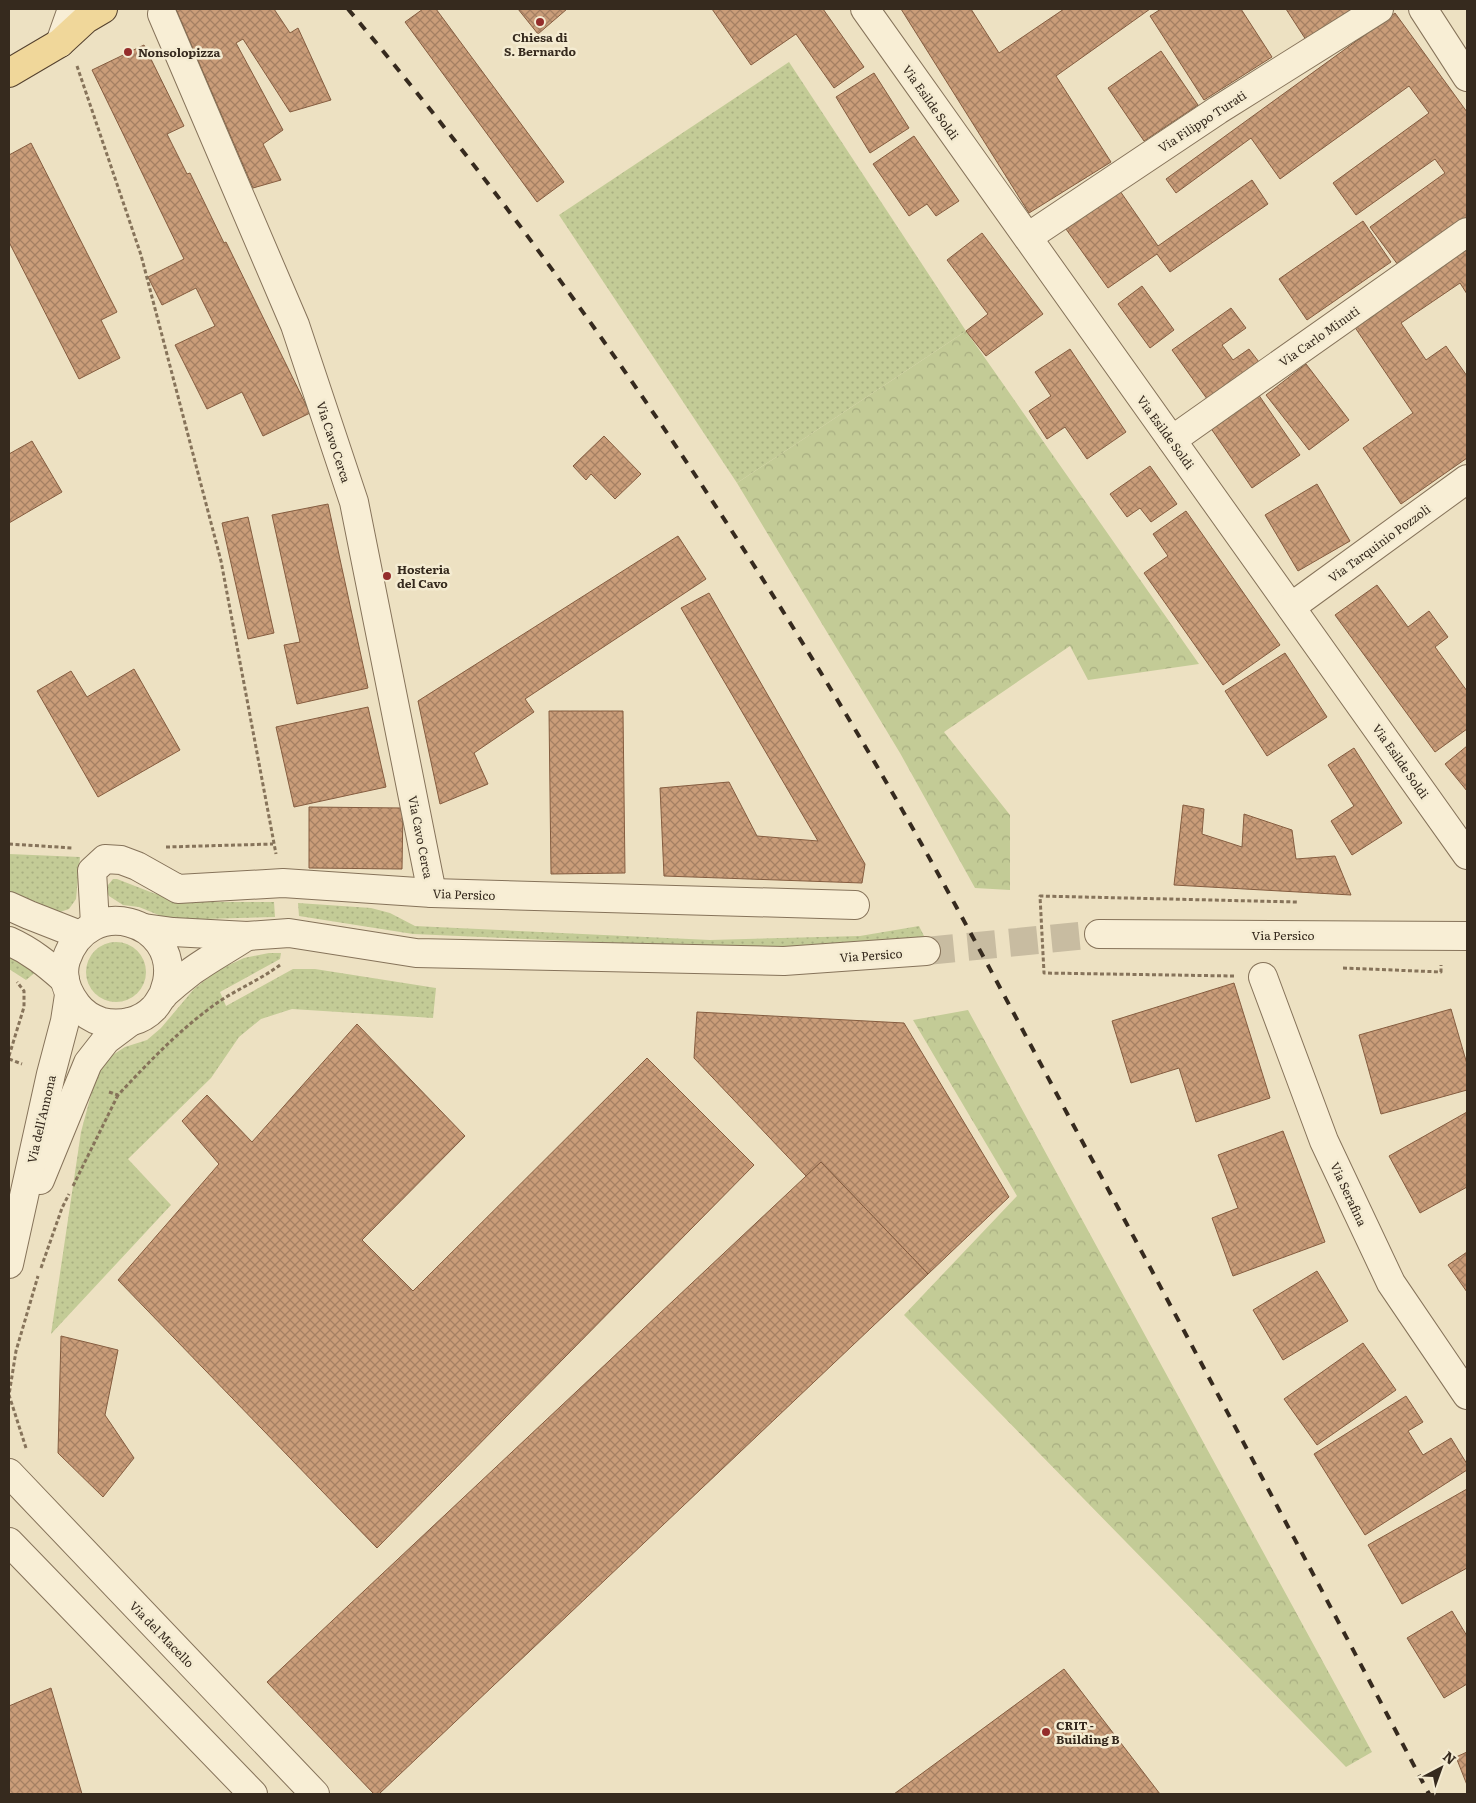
<svg xmlns="http://www.w3.org/2000/svg" width="1476" height="1803" font-family="Literata,serif">
<style>
.green{fill:url(#green-dots)}
.forest{fill:url(#forest-crowns)}
.building{fill:url(#building-cross-hatch);stroke:#855d40}
.lines{fill:none;stroke-linecap:round;stroke-linejoin:round}
.minor-tunnel{stroke:#c8bca1;stroke-width:28;stroke-dasharray:28 14;stroke-linecap:butt}
.minor-casing{stroke:#86735a;stroke-width:30}
.major-casing{stroke:#54412e;stroke-width:30}
.path{stroke:#86735a;stroke-width:3;stroke-dasharray:4 2.5;stroke-linecap:butt}
.minor{stroke:#f8eed5;stroke-width:28}
.major{stroke:#f0d79a;stroke-width:28}
.rail{stroke:#362a1e;stroke-width:4;stroke-dasharray:9 9;stroke-linecap:butt}
.poi-dot{fill:#942d2b;stroke:#f4ebd1;stroke-width:2}
.labels{text-anchor:middle;dominant-baseline:central;stroke-width:5;stroke-linejoin:round;paint-order:stroke}
.poi-label{font-size:12px;font-weight:bold;fill:#362a1e;stroke:#f4ebd1;text-anchor:start}
.street-label{font-size:12px;fill:#362a1e;stroke:#f4ebd1}
</style>
<defs>
<pattern id="green-dots" width="8" height="8" patternUnits="userSpaceOnUse" patternTransform="scale(1.25)"><rect width="8" height="8" fill="#c3cb96"/><path d="M2 2h.1M6 6h.1" fill="none" stroke="#a8ae81" stroke-width="1.8" stroke-linecap="round"/></pattern>
<pattern id="forest-crowns" width="20" height="18" patternUnits="userSpaceOnUse" patternTransform="scale(1.25)"><rect width="20" height="18" fill="#c3cb96"/><path d="M2 6a3 3 0 1 1 6 0M12 15a3 3 0 1 1 6 0" fill="none" stroke="#a8ae81"/></pattern>
<pattern id="building-cross-hatch" width="8" height="8" patternUnits="userSpaceOnUse" patternTransform="scale(1.25)"><rect width="8" height="8" fill="#ca9d79"/><path d="M0 0l8 8M0 8l8-8" fill="none" stroke="#a58063"/></pattern>
</defs>
<rect width="100%" height="100%" fill="#ede1c2"/>
<g class="green">
<path d="M789,62L966,331L737,483L559,215Z"/>
<path d="M9,854L80,857L76,899L69,909L54,914L9,893Z"/>
<path d="M113,879H117L153,893L187,902H274L275,917L171,920L139,907L123,905L109,896L106,890L108,885Z"/>
<path d="M298,903L371,908L390,913L415,926L710,940L860,936L919,926L925,938L800,951L413,934L299,916Z"/>
<circle cx="116" cy="972" r="30"/>
<path d="M269,953H281L280,959L220,992L226,1006L293,969H315L436,988L433,1018L292,1009L261,1019L239,1037L211,1078L128,1159L171,1205L51,1334L81,1132L96,1076L108,1058L125,1047L147,1040L161,1028L194,989L218,970L244,958Z"/>
<path d="M9,954L37,971L26,980L9,969Z"/>
</g>
<g class="forest">
<path d="M966,331L1199,664L1088,680L1070,646L944,732L1010,815V890L975,888L900,753L737,483Z"/>
<path d="M968,1010L1372,1752L1346,1767L904,1315L1017,1196L913,1020Z"/>
</g>
<g class="building">
<path d="M176,9H274L290,33L298,28L331,100L290,112L243,39L236,43L283,130L263,144L281,180L253,188Z"/>
<path d="M423,9H436L564,182L537,202L405,22Z"/>
<path d="M518,9H567L538,34Z"/>
<path d="M712,9H823L864,67L834,88L796,34L751,65Z"/>
<path d="M901,9H971L999,53L1064,9H1150L1056,76L1111,162L1029,213Z"/>
<path d="M1161,9H1241L1272,57L1204,100L1150,16Z"/>
<path d="M1286,9H1361L1308,43Z"/>
<path d="M1395,13L1467,112V227L1404,273L1370,227L1445,173L1435,159L1356,215L1333,183L1429,113L1409,86L1280,179L1251,138L1176,193L1166,179Z"/>
<path d="M144,45L184,126L167,134L187,174L190,173L224,243L226,242L310,413L263,436L242,392L207,409L175,345L215,326L196,288L162,305L148,277L184,259L92,70Z"/>
<path d="M1161,51L1198,105L1144,141L1108,88Z"/>
<path d="M874,73L909,128L870,153L836,97Z"/>
<path d="M914,136L959,201L936,216L927,204L909,216L873,164Z"/>
<path d="M31,143L117,312L101,320L120,358L79,379L9,242V155Z"/>
<path d="M1252,180L1268,204L1170,272L1157,254L1108,288L1066,229L1120,191L1158,246Z"/>
<path d="M1363,221L1391,262L1307,320L1279,279Z"/>
<path d="M982,233L1043,314L986,356L966,331L988,314L947,260Z"/>
<path d="M1467,244V294L1460,283L1401,323L1426,360L1446,346L1467,376V458L1401,504L1363,448L1413,413L1352,323Z"/>
<path d="M1142,286L1174,330L1150,348L1118,304Z"/>
<path d="M1231,308L1246,328L1222,345L1233,360L1249,349L1262,366L1210,403L1172,350Z"/>
<path d="M1070,349L1126,432L1087,459L1065,427L1047,439L1029,411L1051,396L1035,372Z"/>
<path d="M1306,364L1349,420L1309,450L1266,395Z"/>
<path d="M1258,394L1300,455L1252,488L1210,427Z"/>
<path d="M604,436L641,474L615,499L591,474L586,480L573,466Z"/>
<path d="M32,441L62,492L9,523V454Z"/>
<path d="M1150,466L1177,504L1151,522L1140,508L1127,517L1110,494Z"/>
<path d="M1317,484L1350,541L1298,571L1265,515Z"/>
<path d="M328,504L368,688L297,704L284,645L300,642L272,515Z"/>
<path d="M1186,511L1280,645L1223,685L1144,573L1168,556L1153,534Z"/>
<path d="M248,517L274,633L248,639L222,523Z"/>
<path d="M678,536L706,579L525,699L534,712L474,753L488,784L440,804L418,701Z"/>
<path d="M1377,585L1408,627L1429,611L1448,637L1435,647L1467,691V729L1435,752L1335,615Z"/>
<path d="M709,593L865,864L862,883L664,876L660,788L729,782L757,836L818,841L681,608Z"/>
<path d="M1285,653L1327,717L1267,756L1225,691Z"/>
<path d="M134,669L180,750L98,797L37,691L71,671L87,697Z"/>
<path d="M368,707L386,787L294,807L276,727Z"/>
<path d="M549,711H623L625,873L551,874Z"/>
<path d="M1467,746V791L1445,764Z"/>
<path d="M1354,748L1402,823L1352,855L1331,821L1354,806L1328,765Z"/>
<path d="M1183,805L1204,809L1202,834L1242,847L1244,814L1292,830L1296,859L1335,856L1351,895L1174,885Z"/>
<path d="M309,807L403,808L402,869L309,868Z"/>
<path d="M1234,983L1270,1098L1196,1122L1179,1068L1131,1083L1112,1021Z"/>
<path d="M1451,1009L1467,1064V1090L1381,1114L1359,1035Z"/>
<path d="M697,1012L904,1023L1009,1197L928,1274L821,1162L806,1176L694,1058Z"/>
<path d="M357,1024L465,1136L362,1240L413,1291L647,1058L754,1165L377,1548L118,1280L219,1164L182,1121L207,1095L252,1142Z"/>
<path d="M1467,1112V1187L1420,1213L1389,1156Z"/>
<path d="M1283,1131L1325,1242L1233,1276L1212,1218L1238,1208L1218,1155Z"/>
<path d="M821,1162L928,1274L379,1794H374L267,1682Z"/>
<path d="M1467,1252V1292L1448,1265Z"/>
<path d="M1317,1271L1348,1321L1283,1360L1253,1310Z"/>
<path d="M61,1336L118,1350L105,1415L134,1458L103,1497L58,1453Z"/>
<path d="M1363,1343L1396,1390L1317,1445L1284,1399Z"/>
<path d="M1406,1396L1423,1422L1408,1431L1423,1455L1451,1438L1467,1464V1470L1365,1535L1314,1454Z"/>
<path d="M1467,1489V1568L1402,1604L1368,1545Z"/>
<path d="M1452,1611L1467,1636V1684L1444,1698L1407,1638Z"/>
<path d="M1064,1669L1160,1794H894Z"/>
<path d="M51,1688L82,1794H9V1706Z"/>
<path d="M1467,1752V1785L1456,1757Z"/>
</g>
<g class="lines">
<path class="minor-tunnel" d="M926,951L1099,934"/>
<defs>
<g id="minor">
<path d="M865,9L1467,855"/>
<path d="M1423,9L1467,77"/>
<path d="M162,14L295,325L354,502L432,893"/>
<path d="M60,43L72,9"/>
<path d="M1028,237L1218,110L1379,9"/>
<path d="M1172,440L1467,232"/>
<path d="M1291,607L1467,479"/>
<path d="M9,906L29,915L80,935"/>
<path d="M95,924L92,871L105,859L121,860L137,866L178,889L283,883L432,893L855,905"/>
<path d="M144,928L173,932L247,936L289,933L416,953L784,961L926,951"/>
<path d="M1099,934L1467,936"/>
<path d="M9,941C31,951 47,964 65,980"/>
<path d="M1263,977L1324,1141L1391,1283L1467,1395"/>
<path d="M163,996C164,991 166,986 167,982C179,920 88,893 66,960C61,976 67,992 77,1005C83,1013 93,1019 102,1022C121,1026 141,1022 154,1008C158,1004 160,999 163,995C172,987 183,978 192,971C210,958 229,948 247,936"/>
<path d="M40,1180L88,1063L106,1040L130,1022"/>
<path d="M9,1264L51,1074L65,1021L69,995"/>
<path d="M9,1473L315,1794"/>
<path d="M9,1542L253,1794"/>
</g>
<path id="major" d="M9,73L60,43L86,19L103,9"/>
</defs>
<use href="#minor" class="minor-casing"/>
<use href="#major" class="major-casing"/>
<g class="path">
<path d="M77,66L141,255L221,561L276,854"/>
<path d="M9,844L73,848"/>
<path d="M166,847L273,844"/>
<path d="M1343,968L1441,972V965"/>
<path d="M1234,976L1044,973L1040,896L1297,902"/>
<path d="M9,1056L24,1007V991L17,982"/>
<path d="M9,1059L22,1064"/>
<path d="M109,1092L118,1095C149,1062 180,1029 217,1003C237,989 260,980 280,965"/>
<path d="M73,1186L118,1095"/>
<path d="M41,1268L62,1208L69,1194"/>
<path d="M26,1448L9,1395L16,1351L38,1276"/>
</g>
<use href="#minor" class="minor"/>
<use href="#major" class="major"/>
<path class="rail" d="M348,9C535,231 701,472 850,721C928,850 998,984 1069,1117C1191,1342 1310,1568 1429,1794"/>
</g>
<g class="poi-dot">
<circle cx="540" cy="22" r="5"/>
<circle cx="128" cy="52" r="5"/>
<circle cx="387" cy="576" r="5"/>
<circle cx="1046" cy="1732" r="5"/>
</g>
<g class="labels">
<g class="poi-label">
<text x="540" y="37" text-anchor="middle">Chiesa di<tspan x="540" dy="14">S. Bernardo</tspan></text>
<text x="138" y="52">Nonsolopizza</text>
<text x="397" y="569">Hosteria<tspan x="397" dy="14">del Cavo</tspan></text>
<text x="1056" y="1725">CRIT -<tspan x="1056" dy="14">Building B</tspan></text>
</g>
<g class="street-label">
<text transform="translate(931 102) rotate(55)">Via Esilde Soldi</text>
<text transform="translate(1202 121) rotate(-33)">Via Filippo Turati</text>
<text transform="translate(1319 336) rotate(-35)">Via Carlo Minuti</text>
<text transform="translate(1166 432) rotate(54)">Via Esilde Soldi</text>
<text transform="translate(334 442) rotate(72)">Via Cavo Cerca</text>
<text transform="translate(1379 543) rotate(-36)">Via Tarquinio Pozzoli</text>
<text transform="translate(1401 761) rotate(55)">Via Esilde Soldi</text>
<text transform="translate(421 837) rotate(79)">Via Cavo Cerca</text>
<text transform="translate(464 894) rotate(2)">Via Persico</text>
<text x="1283" y="935">Via Persico</text>
<text transform="translate(871 955) rotate(-4)">Via Persico</text>
<text transform="translate(41 1119) rotate(-77)">Via dell'Annona</text>
<text transform="translate(1349 1194) rotate(65)">Via Serafina</text>
<text transform="translate(162 1634) rotate(46)">Via del Macello</text>
</g>
</g>
<rect width="1476" height="1803" fill="none" stroke="#362a1e" stroke-width="20"/>
<g transform="translate(1441 1768) rotate(41)" stroke="#f4ebd1" stroke-width="4" paint-order="stroke">
<path d="M0-4L9 19L0 12L-9 19Z" fill="#362a1e"/>
<text y="-8" font-size="14" font-weight="bold" text-anchor="middle" fill="#362a1e">N</text>
</g>
</svg>
